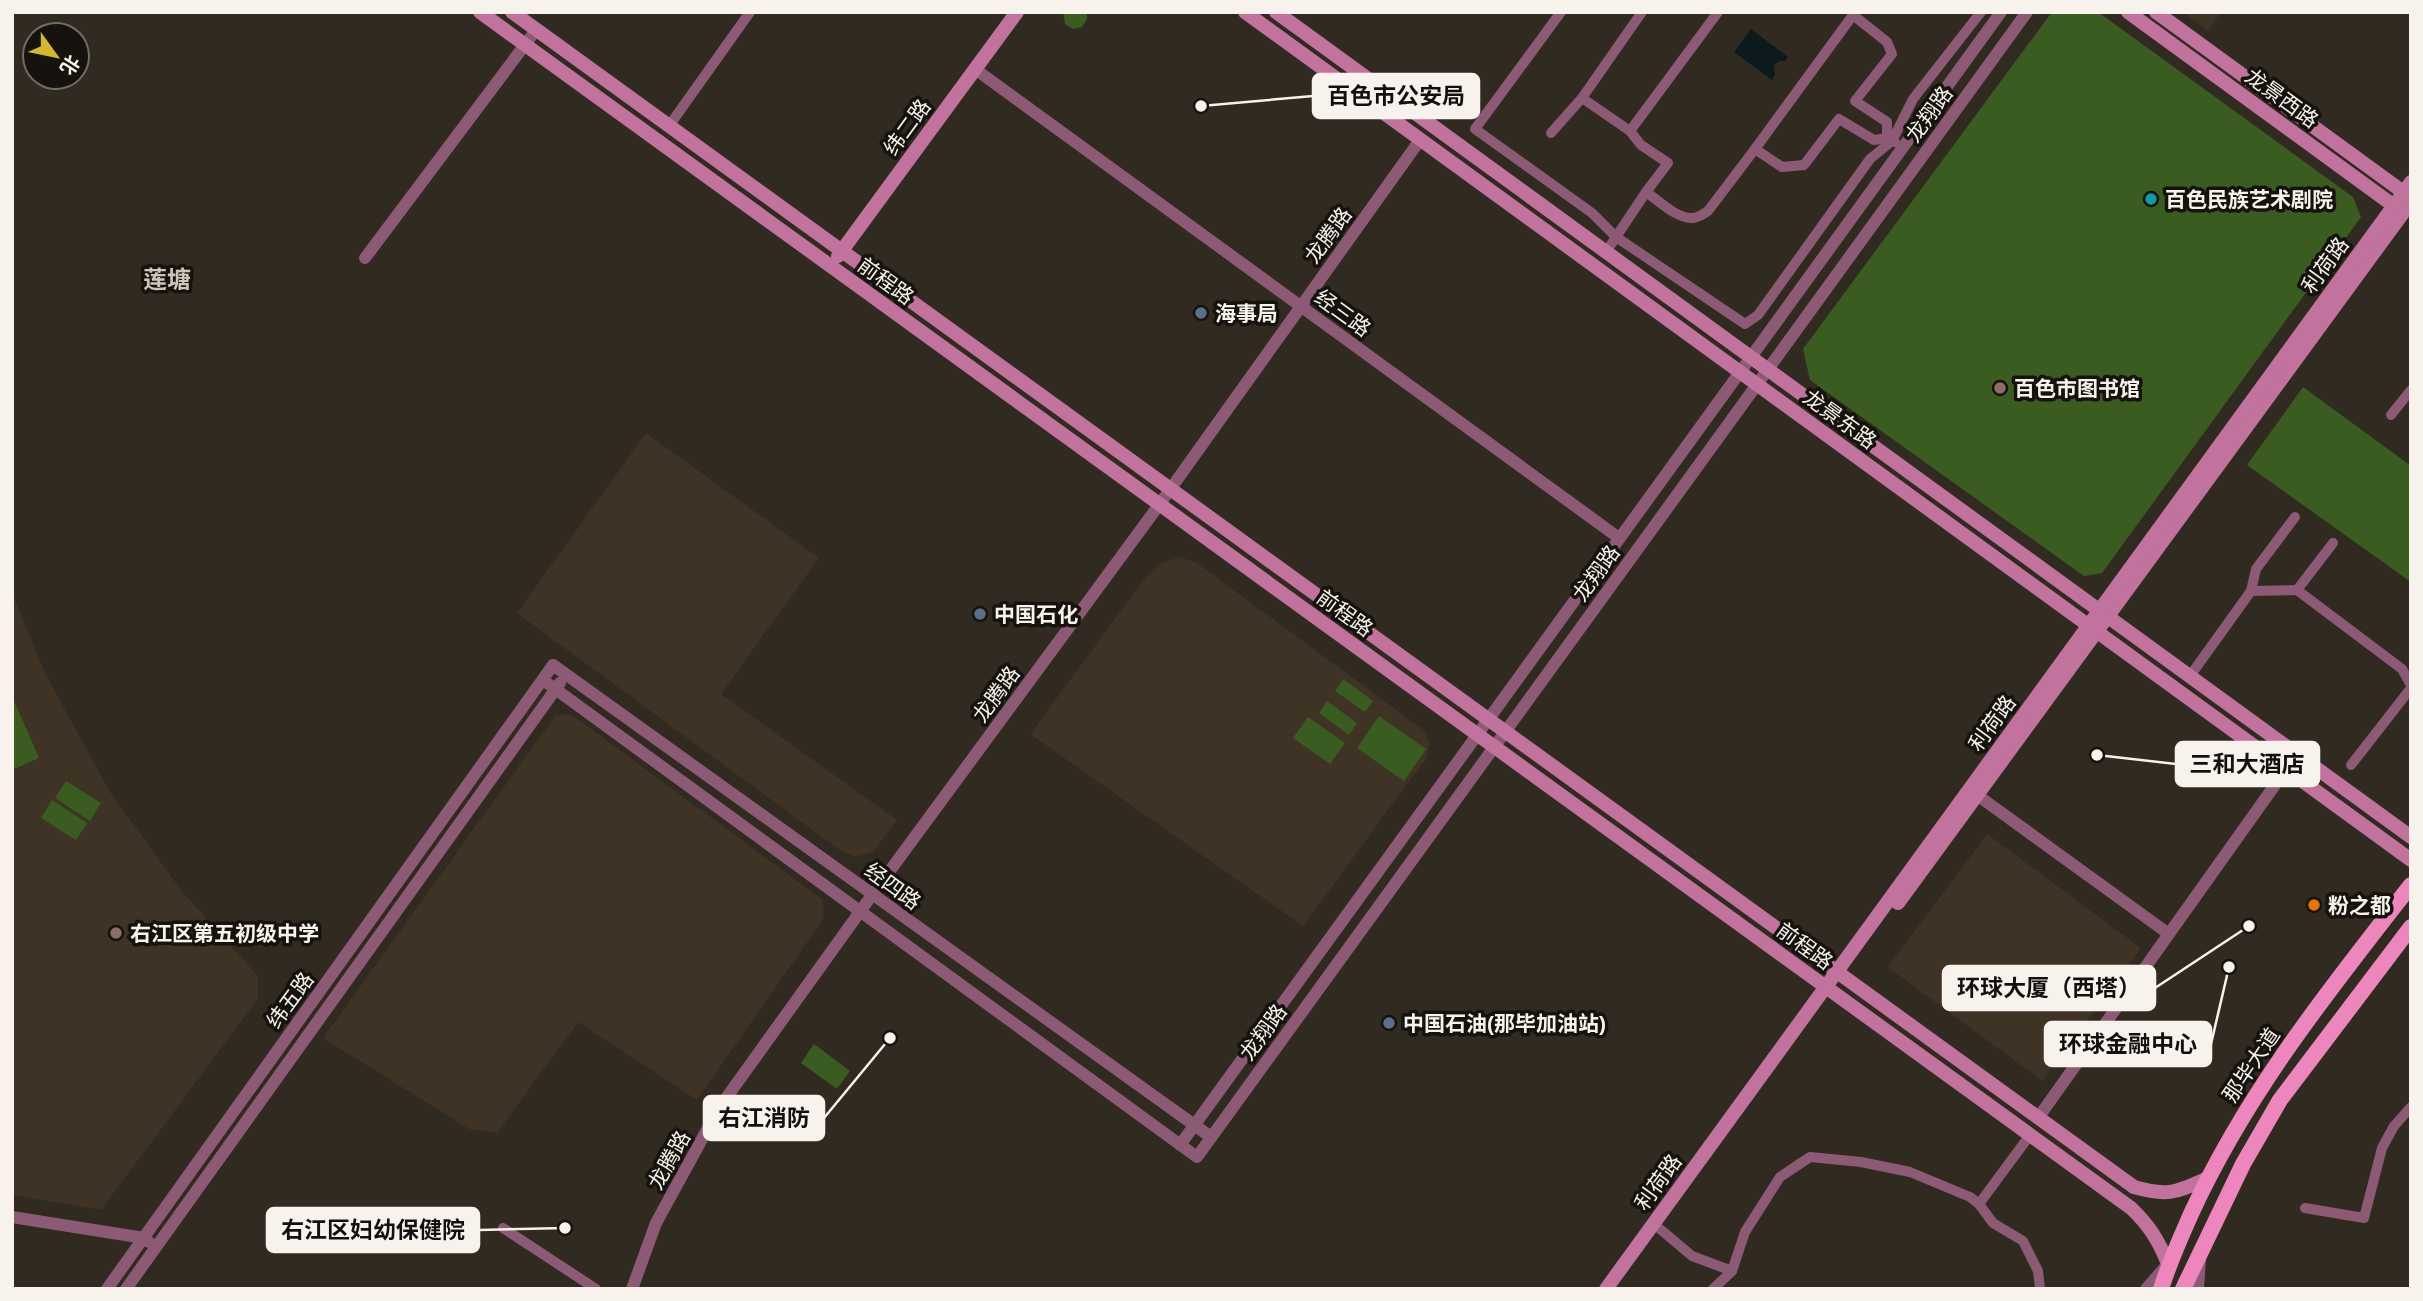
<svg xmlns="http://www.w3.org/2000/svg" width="2423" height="1301" font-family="Arial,'Noto Sans SC',sans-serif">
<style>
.built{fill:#3e3325}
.green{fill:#3b5c20}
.water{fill:#0c1a1e}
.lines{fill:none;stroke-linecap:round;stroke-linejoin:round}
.minor{stroke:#8c5a74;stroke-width:10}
.tertiary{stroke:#8c5a74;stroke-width:12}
.secondary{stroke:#c2739d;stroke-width:14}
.primary{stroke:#ec86bc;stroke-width:16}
.culture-dot{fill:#0f9aa8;stroke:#16130f;stroke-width:2.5}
.service-dot{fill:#5c6f8a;stroke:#16130f;stroke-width:2.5}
.education-dot{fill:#8d6e63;stroke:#16130f;stroke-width:2.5}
.food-dot{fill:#e8710a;stroke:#16130f;stroke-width:2.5}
.labels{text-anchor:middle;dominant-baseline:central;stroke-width:7;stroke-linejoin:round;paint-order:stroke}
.street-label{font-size:21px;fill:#f7f2ec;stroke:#16130f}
.poi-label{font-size:21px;font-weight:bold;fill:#f7f2ec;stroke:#16130f;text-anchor:start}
.quarter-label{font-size:24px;font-weight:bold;fill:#cec5ba;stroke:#16130f}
.leader{fill:none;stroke:#f7f2ec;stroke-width:2.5}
.callout-dot{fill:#f7f2ec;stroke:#16130f;stroke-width:2.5}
.callout{fill:#f7f2ec;stroke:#f7f2ec;stroke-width:2.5}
.callout-label{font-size:23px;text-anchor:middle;font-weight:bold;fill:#111}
</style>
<rect width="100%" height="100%" fill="#312a21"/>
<g class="built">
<path d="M2182,12H2221L2208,31Z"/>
<path d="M646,433L819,558L721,694L897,820L873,852L855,857L841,851L517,613Z"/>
<path d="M1180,557L1197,563L1425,731L1429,744L1427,757L1303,926L1030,734L1146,577L1159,564Z"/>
<path d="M12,593L46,675L110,792L181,890L258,976V999L101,1210L12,1195Z"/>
<path d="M571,714L823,900L824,918L697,1100L578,1022L497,1133L469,1129L323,1038L555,716Z"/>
<path d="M1987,834L2141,948L2042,1081L1888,967Z"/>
</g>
<g class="green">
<path d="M1063,12H1087V19L1082,27L1073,29L1065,24Z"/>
<path d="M2052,12H2098L2353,197L2361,217L2102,573L2084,576L1810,380L1803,349Z"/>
<path d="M2303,387L2411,466V582L2247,465Z"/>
<path d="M1343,679L1373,701L1365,712L1335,691Z"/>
<path d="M12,696L39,758L12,770Z"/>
<path d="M1327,701L1357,723L1349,735L1319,713Z"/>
<path d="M1379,716L1426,749L1404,781L1357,748Z"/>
<path d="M1308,717L1345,743L1330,764L1293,738Z"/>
<path d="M66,781L101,803L90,821L55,798Z"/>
<path d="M52,800L87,823L76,840L41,818Z"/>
<path d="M814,1044L850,1071L837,1089L801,1063Z"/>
</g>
<path class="water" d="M1751,29L1788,57L1785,61H1780L1774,65L1775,75L1772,80L1734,52Z"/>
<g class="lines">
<g class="minor">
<path d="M1561,12L1475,129L1592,213L1616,237L1745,324L1758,315L1870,159L1892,141L1913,99L1981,12"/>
<path d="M1855,12L1853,15L1887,42L1892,54L1855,101L1887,122V138"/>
<path d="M1582,98L1630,131L1718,12"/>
<path d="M669,126L750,12"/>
<path d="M1630,131L1641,145L1668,163L1646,192"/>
<path d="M1551,133L1582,98L1642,12"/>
<path d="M1755,149L1853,15"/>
<path d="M1606,252L1646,192C1658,200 1677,219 1692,218C1698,218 1703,214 1708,211L1755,149L1782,167L1804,165L1839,119L1874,140L1887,138L1895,142"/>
<path d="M2391,415L2411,390"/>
<path d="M2297,590L2333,543"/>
<path d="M2251,591L2256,569L2295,517"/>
<path d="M2190,676L2251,591L2297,590L2402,669L2411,685"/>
<path d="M2351,765L2411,688"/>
<path d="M1979,1204L2030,1135"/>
<path d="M2305,1208L2364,1218L2382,1148L2394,1126L2411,1107"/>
<path d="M503,1228L596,1289"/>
<path d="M1660,1229L1692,1256L1732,1271"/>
<path d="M1713,1289L1732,1271L1745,1232L1780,1177L1810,1157L1861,1162L1910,1172L1970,1197L1979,1204L1993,1223L2023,1241L2038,1271L2040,1289"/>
</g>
<g class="tertiary">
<path d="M975,69L1619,538"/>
<path d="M365,258L536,30"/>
<path d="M543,680L1197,1157L2027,12"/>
<path d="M1977,795L2169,934"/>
<path d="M2038,1118L2297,754"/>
<path d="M1180,1145L2001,12"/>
<path d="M12,1217L144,1238L149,1242"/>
<path d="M107,1289L553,665L1211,1137"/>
<path d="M126,1289L560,683"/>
<path d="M632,1289L656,1223L719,1108L872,895L1159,505L1420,140"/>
<path d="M2146,1289L2168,1264"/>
<path d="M2198,1289L2200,1258"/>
</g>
<g class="secondary">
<path d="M480,12L2131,1208C2149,1225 2159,1241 2168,1264"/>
<path d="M512,12L2134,1187C2169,1197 2176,1192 2208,1178"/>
<path d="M1245,12L2411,860"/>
<path d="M1276,12L2411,837"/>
<path d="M2128,12L2401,211"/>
<path d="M2156,12L2410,197"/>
<path d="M838,256L1017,12"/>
<path d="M1898,903L2411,202"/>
<path d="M1606,1289L2411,182"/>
</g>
<g class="primary">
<path d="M2161,1289C2169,1263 2180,1239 2191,1214C2247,1092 2329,990 2411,885"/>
<path d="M2183,1289L2243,1164L2280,1100L2411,927"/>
</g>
</g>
<circle class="culture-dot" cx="2151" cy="199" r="7"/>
<g class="service-dot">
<circle cx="1201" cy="313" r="7"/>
<circle cx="980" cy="614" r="7"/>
<circle cx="1389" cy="1023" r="7"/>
</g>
<g class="education-dot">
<circle cx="2000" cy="388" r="7"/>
<circle cx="116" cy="933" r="7"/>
</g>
<circle class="food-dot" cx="2314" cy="905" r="7"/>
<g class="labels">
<g class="street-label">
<text transform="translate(2282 98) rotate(36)">龙景西路</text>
<text transform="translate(1929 114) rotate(-54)">龙翔路</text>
<text transform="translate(907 127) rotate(-54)">纬二路</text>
<text transform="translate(1328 235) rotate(-54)">龙腾路</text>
<text transform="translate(2325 265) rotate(-54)">利荷路</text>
<text transform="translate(886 281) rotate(36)">前程路</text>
<text transform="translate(1343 313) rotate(36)">经三路</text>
<text transform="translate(1840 419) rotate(36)">龙景东路</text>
<text transform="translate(1596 573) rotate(-54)">龙翔路</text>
<text transform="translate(1345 613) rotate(36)">前程路</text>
<text transform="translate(996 694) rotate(-54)">龙腾路</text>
<text transform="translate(1992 723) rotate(-54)">利荷路</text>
<text transform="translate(893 886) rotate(36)">经四路</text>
<text transform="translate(1805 946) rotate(36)">前程路</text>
<text transform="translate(290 1000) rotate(-54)">纬五路</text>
<text transform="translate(1263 1032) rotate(-54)">龙翔路</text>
<text transform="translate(2251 1065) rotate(-56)">那毕大道</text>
<text transform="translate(669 1160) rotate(-61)">龙腾路</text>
<text transform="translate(1658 1182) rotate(-54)">利荷路</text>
</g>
<g class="poi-label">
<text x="2165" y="199">百色民族艺术剧院</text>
<text x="1215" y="313">海事局</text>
<text x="2014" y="388">百色市图书馆</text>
<text x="994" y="614">中国石化</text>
<text x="2328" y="905">粉之都</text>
<text x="130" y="933">右江区第五初级中学</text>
<text x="1403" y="1023">中国石油(那毕加油站)</text>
</g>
<g class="quarter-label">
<text x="167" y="279">莲塘</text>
</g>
</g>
<path class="leader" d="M1201 106L1313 96M2097 755L2176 764M2249 926L2155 988M2229 967L2211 1044M890 1038L824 1118M565 1228L479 1230"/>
<g class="callout-dot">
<circle cx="1201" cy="106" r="7"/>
<circle cx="2097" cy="755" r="7"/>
<circle cx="2249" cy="926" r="7"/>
<circle cx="2229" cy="967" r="7"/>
<circle cx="890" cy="1038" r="7"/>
<circle cx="565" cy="1228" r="7"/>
</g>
<g class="callout">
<rect x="1313" y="74" width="166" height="44" rx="7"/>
<rect x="2176" y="742" width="143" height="44" rx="7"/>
<rect x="1943" y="966" width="212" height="44" rx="7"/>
<rect x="2045" y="1022" width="166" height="44" rx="7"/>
<rect x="704" y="1096" width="120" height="44" rx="7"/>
<rect x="267" y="1208" width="212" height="44" rx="7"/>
</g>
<g class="callout-label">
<text x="1396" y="104">百色市公安局</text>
<text x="2247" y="772">三和大酒店</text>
<text x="2049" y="996">环球大厦（西塔）</text>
<text x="2128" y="1052">环球金融中心</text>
<text x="764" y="1126">右江消防</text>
<text x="373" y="1238">右江区妇幼保健院</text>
</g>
<rect width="2423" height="1301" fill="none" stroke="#f7f2ec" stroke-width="28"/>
<g transform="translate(56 56) rotate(123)"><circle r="33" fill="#16130f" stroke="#706c67" stroke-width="2"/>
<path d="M0-5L12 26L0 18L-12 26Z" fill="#d4b635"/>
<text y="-10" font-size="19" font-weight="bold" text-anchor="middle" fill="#f7f2ec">北</text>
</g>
</svg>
